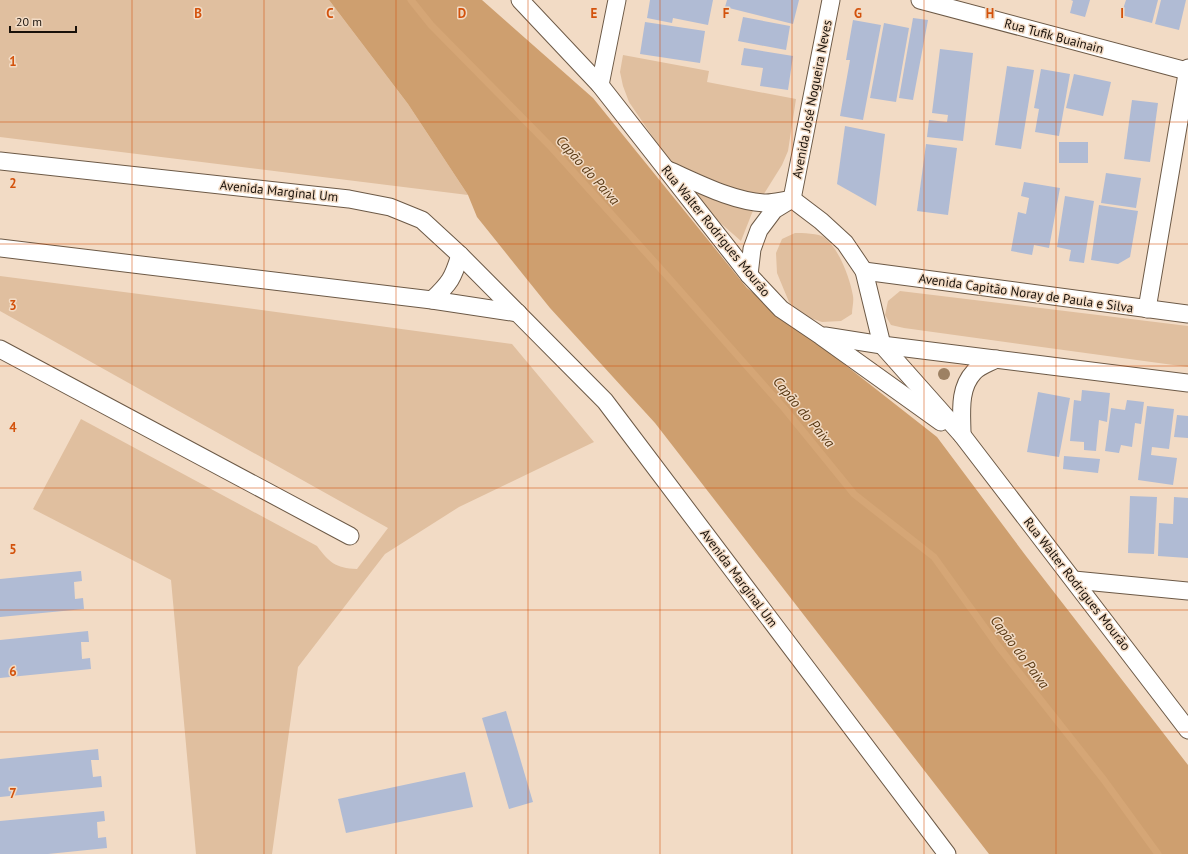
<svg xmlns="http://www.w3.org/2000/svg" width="1188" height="854" font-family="'PT Sans',sans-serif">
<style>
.green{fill:#e0bf9f}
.forest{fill:#ce9f6f}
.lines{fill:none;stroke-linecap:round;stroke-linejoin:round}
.stream{stroke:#d5a676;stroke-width:7}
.building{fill:#b0bbd4}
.street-casing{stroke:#6c5946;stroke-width:19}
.street{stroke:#fff;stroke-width:17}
.tree{fill:#9d8163}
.grid{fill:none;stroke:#d3520c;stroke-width:1;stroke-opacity:0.55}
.labels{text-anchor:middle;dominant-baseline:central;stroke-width:3;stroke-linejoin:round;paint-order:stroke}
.street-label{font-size:13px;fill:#19110a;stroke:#f2dbc5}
.water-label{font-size:14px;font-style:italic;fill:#593913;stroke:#f2dbc5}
.grid-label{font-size:13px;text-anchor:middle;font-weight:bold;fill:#d3520c;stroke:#f2dbc5;stroke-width:3;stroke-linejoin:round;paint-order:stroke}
</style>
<rect width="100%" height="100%" fill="#f2dbc5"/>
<g class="green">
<path d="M0,0H329L408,104L468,195L0,137Z"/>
<path d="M623,55L709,71L707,82L796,99L788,151L782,165L752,213L741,241L717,220L667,158L629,102L623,86L620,72Z"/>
<path d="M795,233C802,233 819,233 825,238C839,249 850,278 853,296C854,302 852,308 852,314L841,321L822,322L810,318L797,311L789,302L777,273L776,253L782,239Z"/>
<path d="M0,276L224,305L512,344L594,442L459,507L385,554L298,667L272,854H196L171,580L33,509L81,419L317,546C329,562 335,568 357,569L388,528L0,311Z"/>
<path d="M900,291L1188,326V367L904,328L891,325L885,315L888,301Z"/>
</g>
<path class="forest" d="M329,0H482L593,98L747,288L937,437L1026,556L1188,765V854H989L655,423L550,308L477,217L468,195L408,104Z"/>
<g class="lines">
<path class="stream" d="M411,0L431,25L550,146L668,277L784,408L854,494L934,557L998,646L1104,780L1158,854"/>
</g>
<g class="building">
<path d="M650,0H713L708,25L673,18L672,23L647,18Z"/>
<path d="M727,0H799L793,24L725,7Z"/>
<path d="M1071,0H1090L1085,17L1070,13L1073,1Z"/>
<path d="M1126,0H1158L1152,23L1121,15Z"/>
<path d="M1161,0H1186L1179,30L1155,24Z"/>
<path d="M743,17L790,26L786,50L738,41Z"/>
<path d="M913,18L928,20L913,100L899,98Z"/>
<path d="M853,20L881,25L863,120L840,116L850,60H846Z"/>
<path d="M645,22L705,31L700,63L640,54Z"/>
<path d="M884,23L909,28L896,102L870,98Z"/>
<path d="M744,48L793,56L788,90L760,86L763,68L741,65Z"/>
<path d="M940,49L973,53L963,141L927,137L929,120L947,122L948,115L932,113Z"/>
<path d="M1007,66L1034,70L1021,149L995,145Z"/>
<path d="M1041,69L1070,74L1059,136L1035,132L1039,109L1034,108Z"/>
<path d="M1074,74L1111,82L1103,116L1066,108Z"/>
<path d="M1132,100L1158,103L1150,162L1124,159Z"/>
<path d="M845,126L885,134L876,206L837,184Z"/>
<rect x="1059" y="142" width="29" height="21"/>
<path d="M926,144L957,148L948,215L917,211Z"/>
<path d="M1106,173L1141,178L1136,208L1101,203Z"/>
<path d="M1024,182L1060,188L1049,248L1034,245L1032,255L1011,251L1018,212L1026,214L1029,198L1021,196Z"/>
<path d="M1065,196L1094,201L1084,263L1069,261L1071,250L1057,247Z"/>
<path d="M1099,205L1138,211L1130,257L1118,264L1091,260Z"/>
<path d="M1082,390L1110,393L1107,422L1099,420L1096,451L1084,450V442L1070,441L1074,400L1081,401Z"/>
<path d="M1038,392L1070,398L1059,457L1027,452Z"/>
<path d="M1127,400L1144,402L1141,424L1135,423L1132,447L1121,445L1119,453L1105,451L1111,408L1125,410Z"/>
<path d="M1147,406L1174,409L1169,449L1152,447L1151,455L1177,458L1173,485L1138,480Z"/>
<path d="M1177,415L1188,416V438L1174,437Z"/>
<path d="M1064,456L1100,459L1098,473L1063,469Z"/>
<path d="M1130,496L1157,497L1154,554L1128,553Z"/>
<path d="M1174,497L1188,498V558L1158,556L1159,523L1173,524Z"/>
<path d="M81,571L82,581L74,582L75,599L83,598L84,609L0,617V579Z"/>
<path d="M88,631L89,642H81L82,659L90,658L91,669L0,678V640Z"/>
<path d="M506,711L533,802L509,809L482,718Z"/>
<path d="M98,749L99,760H91L93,777L101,776L102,787L0,797V759Z"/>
<path d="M465,772L473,807L346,833L338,799Z"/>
<path d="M104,811L105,821L97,822L98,838L106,837L107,848L48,854H0V821Z"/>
</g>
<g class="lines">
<defs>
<g id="street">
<path d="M520,0L600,85L749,275L781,309L821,336L941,422"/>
<path d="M920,0L1187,71"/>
<path d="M600,85L617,0"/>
<path d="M0,161L349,199L390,207L422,220L460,255L605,401L947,854"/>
<path d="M666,169C696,182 733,202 766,203C773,203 781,201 788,200"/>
<path d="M792,199L821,221L845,243L864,271L882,345L962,435L1188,730"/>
<path d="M0,248L432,300L518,313"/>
<path d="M864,271L1188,314"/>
<path d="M749,275L752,249L759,230L774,210L792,199L831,0"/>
<path d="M432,300C450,283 453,278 460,255"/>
<path d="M1147,309L1188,68"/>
<path d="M825,336L882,345L1188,383"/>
<path d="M0,349L350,536"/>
<path d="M962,435C962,414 958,389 974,372C979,366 989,363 996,359"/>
<path d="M1074,580L1188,591"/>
</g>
</defs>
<use href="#street" class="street-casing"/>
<use href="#street" class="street"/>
</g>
<circle class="tree" cx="944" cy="374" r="6"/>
<path class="grid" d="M132,0V854M264,0V854M396,0V854M528,0V854M660,0V854M792,0V854M924,0V854M1056,0V854M0,122H1188M0,244H1188M0,366H1188M0,488H1188M0,610H1188M0,732H1188"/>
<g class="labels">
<g class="street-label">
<text transform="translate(1054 36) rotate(15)">Rua Tufik Buainain</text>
<text transform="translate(812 99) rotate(-79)">Avenida José Nogueira Neves</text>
<text transform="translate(279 191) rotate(6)">Avenida Marginal Um</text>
<text transform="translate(716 231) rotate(51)">Rua Walter Rodrigues Mourão</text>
<text transform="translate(1026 293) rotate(8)">Avenida Capitão Noray de Paula e Silva</text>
<text transform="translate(739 578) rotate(53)">Avenida Marginal Um</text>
<text transform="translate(1077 584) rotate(52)">Rua Walter Rodrigues Mourão</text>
</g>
<g class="water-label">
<text transform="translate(588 170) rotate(48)">Capão do Paiva</text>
<text transform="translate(804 412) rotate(50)">Capão do Paiva</text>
<text transform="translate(1020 652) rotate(53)">Capão do Paiva</text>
</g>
</g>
<g class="grid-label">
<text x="198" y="18">B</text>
<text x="330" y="18">C</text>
<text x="462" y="18">D</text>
<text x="594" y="18">E</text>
<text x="726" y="18">F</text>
<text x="858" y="18">G</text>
<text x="990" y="18">H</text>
<text x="1122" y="18">I</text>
<text x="13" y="66">1</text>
<text x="13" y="188">2</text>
<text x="13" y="310">3</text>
<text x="13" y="432">4</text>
<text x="13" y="554">5</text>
<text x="13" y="676">6</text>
<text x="13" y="798">7</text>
</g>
<path d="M10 26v6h66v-6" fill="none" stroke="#19110a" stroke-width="2"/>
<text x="16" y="26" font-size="12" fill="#19110a" stroke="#f2dbc5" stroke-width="3" paint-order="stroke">20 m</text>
</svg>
